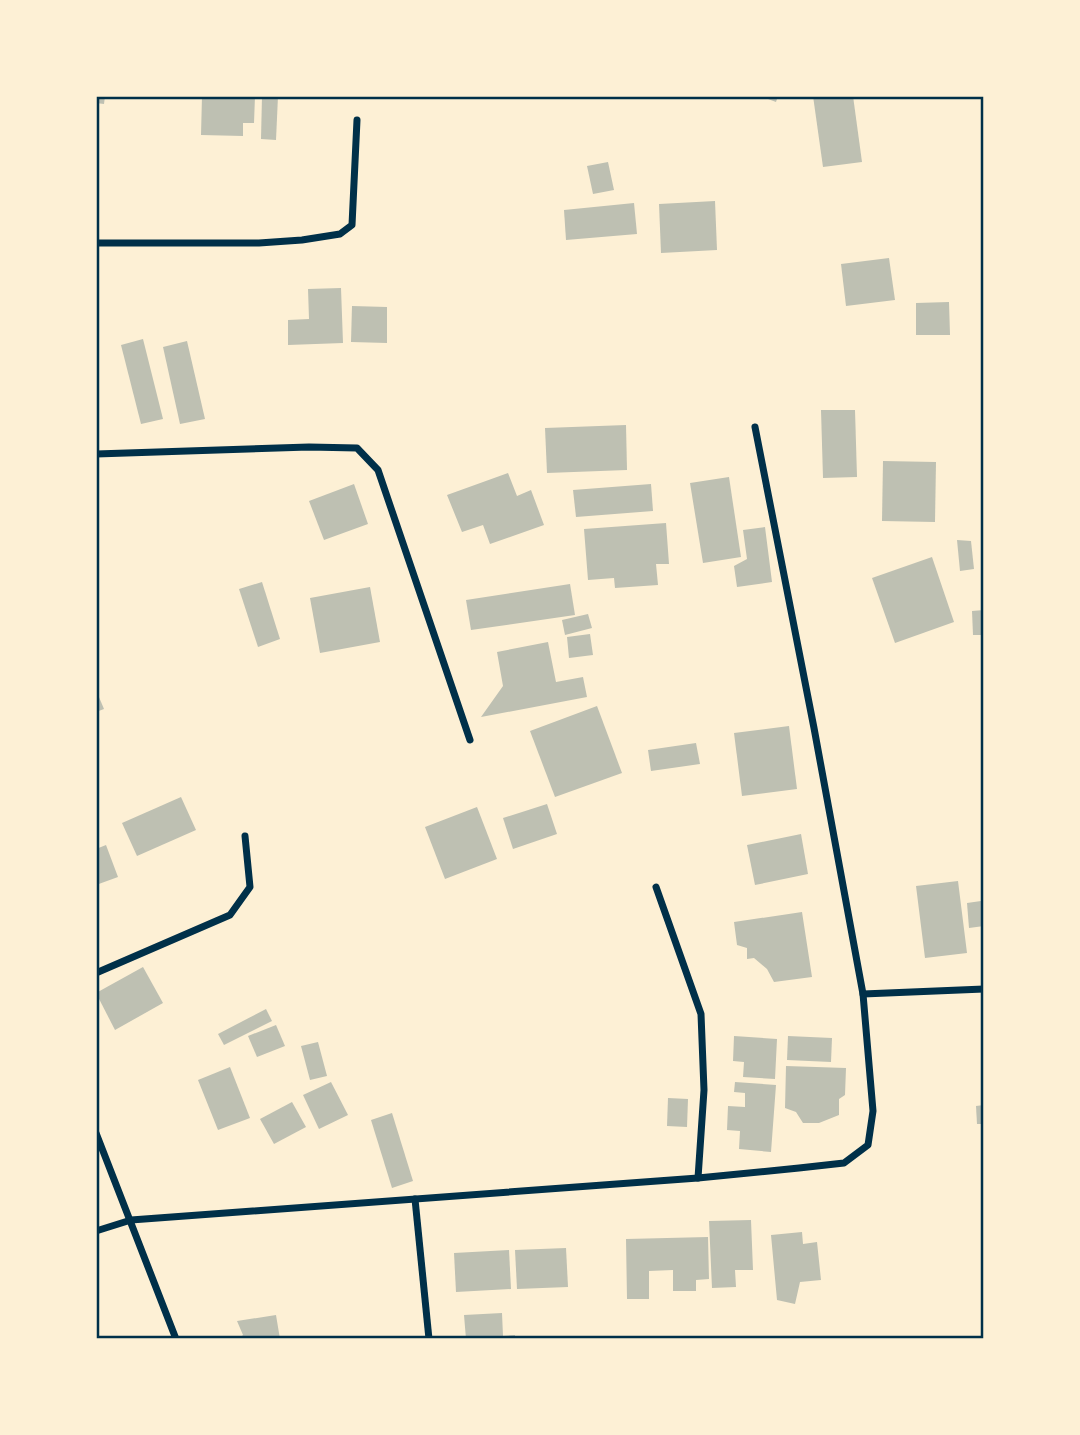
<svg xmlns="http://www.w3.org/2000/svg" width="1080" height="1435" font-family="'Varela Round',sans-serif">
<style>
.building{fill:#bec0b2}
.lines{fill:none;stroke-linecap:round;stroke-linejoin:round}
.minor{stroke:#003049;stroke-width:7}
.neatline{fill:none;stroke:#003049;stroke-width:2.5}
</style>
<rect width="100%" height="100%" fill="#fdf0d5"/>
<g class="building">
<path d="M96,96H105L104,104L96,103Z"/>
<path d="M202,96H255L254,123H243V136L201,135Z"/>
<path d="M262,96H278L276,140L261,139Z"/>
<path d="M760,96H778L776,102Z"/>
<path d="M813,96H853L862,162L823,167Z"/>
<path d="M608,162L614,190L593,194L587,166Z"/>
<path d="M715,201L717,250L661,253L659,204Z"/>
<path d="M634,203L637,234L566,240L564,210Z"/>
<path d="M889,258L895,300L846,306L841,264Z"/>
<path d="M341,288L343,343L288,345V320L309,319L308,289Z"/>
<path d="M949,302L950,335H916V303Z"/>
<path d="M352,306L387,307V343L351,342Z"/>
<path d="M143,339L163,419L141,424L121,345Z"/>
<path d="M187,341L205,419L180,424L163,347Z"/>
<path d="M821,410H855L857,477L823,478Z"/>
<path d="M626,425L627,470L547,473L545,428Z"/>
<path d="M883,461L936,462L935,522L882,521Z"/>
<path d="M508,473L517,496L531,490L544,525L490,544L483,525L462,532L447,495Z"/>
<path d="M729,477L741,557L703,563L690,483Z"/>
<path d="M354,484L368,524L324,540L309,501Z"/>
<path d="M651,484L653,511L576,517L573,490Z"/>
<path d="M666,523L669,564H656L658,585L615,588L614,578L588,580L584,529Z"/>
<path d="M765,527L772,582L737,587L734,566L747,559L743,530Z"/>
<path d="M957,540L971,541L974,569L960,571Z"/>
<path d="M932,557L954,622L895,643L872,578Z"/>
<path d="M262,582L280,639L258,647L239,589Z"/>
<path d="M570,584L575,615L471,630L466,600Z"/>
<path d="M370,587L380,642L320,653L310,598Z"/>
<path d="M984,610V635H973L972,611Z"/>
<path d="M588,614L592,628L565,635L562,620Z"/>
<path d="M590,634L593,655L569,658L567,637Z"/>
<path d="M548,642L556,682L583,677L587,697L481,717L503,686L497,652Z"/>
<path d="M96,690L104,709L96,712Z"/>
<path d="M597,706L622,773L555,797L530,731Z"/>
<path d="M789,726L797,789L742,796L734,733Z"/>
<path d="M696,743L700,764L651,771L648,750Z"/>
<path d="M181,797L196,830L137,856L122,823Z"/>
<path d="M547,804L557,834L513,849L503,818Z"/>
<path d="M477,807L497,859L445,879L425,827Z"/>
<path d="M801,834L808,874L755,885L747,845Z"/>
<path d="M106,845L118,877L96,885V849Z"/>
<path d="M958,881L967,953L925,958L916,886Z"/>
<path d="M981,901L984,926L969,928L967,903Z"/>
<path d="M802,912L812,977L774,982L767,969L754,958L747,959V948L737,945L734,922Z"/>
<path d="M143,967L163,1003L115,1030L96,993Z"/>
<path d="M266,1009L272,1021L224,1045L218,1034Z"/>
<path d="M276,1025L285,1046L257,1057L248,1036Z"/>
<path d="M734,1036L777,1039L775,1079L743,1077L744,1062L733,1061Z"/>
<path d="M788,1036L832,1038L831,1062L787,1060Z"/>
<path d="M318,1042L327,1076L310,1080L301,1046Z"/>
<path d="M786,1066L846,1068L845,1095L839,1099V1115L819,1123H803L796,1112L785,1108Z"/>
<path d="M230,1067L250,1118L218,1130L198,1080Z"/>
<path d="M331,1082L348,1115L319,1129L303,1095Z"/>
<path d="M735,1082L776,1085L771,1152L739,1149L740,1131L727,1130L728,1106L745,1107V1093L734,1092Z"/>
<path d="M668,1098L688,1099L687,1127L667,1126Z"/>
<path d="M292,1102L306,1127L274,1144L260,1119Z"/>
<path d="M984,1105V1124H977L976,1106Z"/>
<path d="M392,1113L413,1181L392,1188L371,1120Z"/>
<path d="M751,1220L753,1270H735L736,1287L712,1288L709,1221Z"/>
<path d="M802,1232L803,1244L817,1242L821,1280L800,1282L795,1304L777,1300L771,1235Z"/>
<path d="M708,1237L709,1279L696,1280V1291H673V1270L649,1271V1299H627L626,1239Z"/>
<path d="M566,1248L568,1287L517,1289L515,1250Z"/>
<path d="M509,1250L511,1289L456,1292L454,1253Z"/>
<path d="M502,1313L503,1336L515,1335V1339H466L464,1315Z"/>
<path d="M276,1315L280,1339H239L243,1335L237,1321Z"/>
</g>
<g class="lines">
<g class="minor">
<path d="M96,243H259L302,240L340,234L352,225L357,120"/>
<path d="M96,454L309,447L357,448L378,470L470,740"/>
<path d="M656,887L701,1014L704,1090L698,1178"/>
<path d="M96,973L230,915L250,887L245,836"/>
<path d="M863,994L984,989"/>
<path d="M96,1133L176,1339"/>
<path d="M415,1199L429,1339"/>
<path d="M96,1231L131,1220L698,1178L799,1168L844,1163L868,1145L873,1111L863,994L814,728L755,427"/>
</g>
</g>
<rect width="1080" height="1435" fill="none" stroke="#fdf0d5" stroke-width="196"/>
<rect x="98" y="98" width="884" height="1239" class="neatline"/>
</svg>
